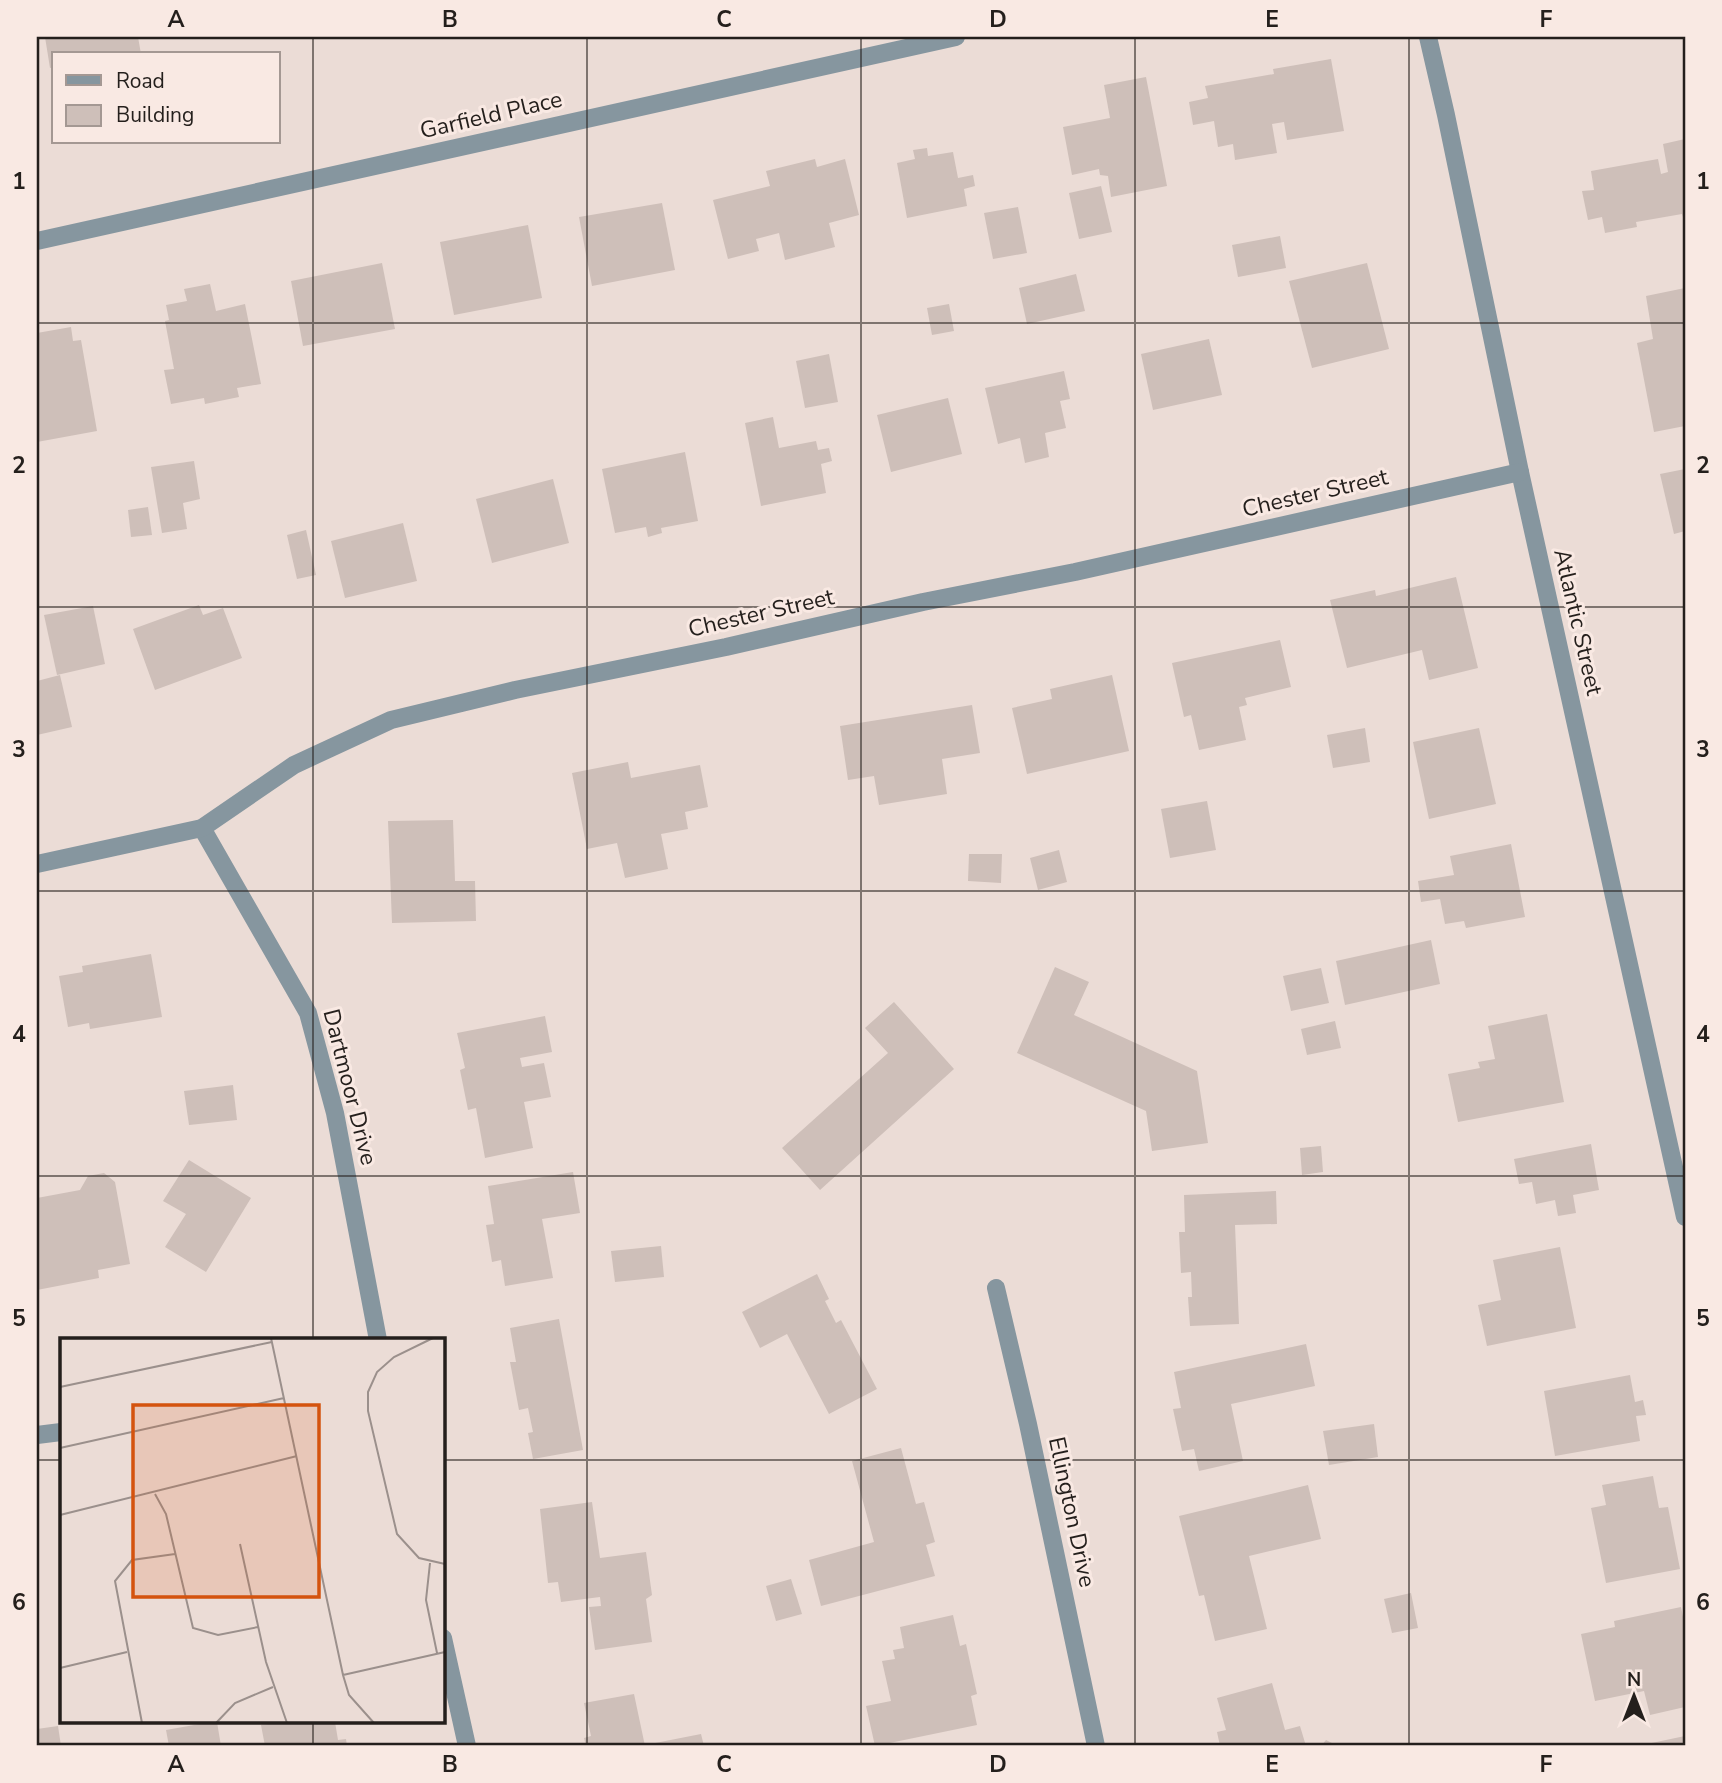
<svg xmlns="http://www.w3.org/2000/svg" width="1722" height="1783" font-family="'Nunito Sans',sans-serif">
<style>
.building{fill:#cebfb9}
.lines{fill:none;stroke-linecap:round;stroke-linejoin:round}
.minor{stroke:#86969f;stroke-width:18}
.grid{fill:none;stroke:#241f1c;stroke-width:2;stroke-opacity:0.55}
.labels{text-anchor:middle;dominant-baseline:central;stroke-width:6;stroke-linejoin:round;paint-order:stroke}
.street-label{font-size:23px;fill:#241f1c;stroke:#f9e9e3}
.inset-road{fill:none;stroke:#9b908c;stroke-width:2}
.view{fill:#d4530e;fill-opacity:0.15;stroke:#d4530e;stroke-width:3.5}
.inset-edge{fill:none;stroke:#241f1c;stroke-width:3.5}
.neatline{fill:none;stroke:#241f1c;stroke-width:2.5}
.grid-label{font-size:23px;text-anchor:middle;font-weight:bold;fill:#241f1c}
</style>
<rect width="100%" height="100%" fill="#ebdcd6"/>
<g class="building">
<path d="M45,37H138L141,54H54V67L50,68Z"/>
<path d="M1331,59L1344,131L1287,140L1284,122L1272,124L1277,153L1235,160L1233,144L1218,147L1214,121L1193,125L1189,102L1208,98L1205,86L1274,74L1273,69Z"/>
<path d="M1146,77L1167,186L1111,197L1108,176L1100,175L1099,169L1072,175L1063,127L1110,118L1104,85Z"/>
<path d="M1685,139V223L1682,214L1636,222L1637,227L1605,233L1602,217L1588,220L1582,191L1594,190L1591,171L1658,159L1661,174L1668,172L1663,144Z"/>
<path d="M927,148L928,156L953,152L958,178L973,175L975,186L964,189L967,206L907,218L897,163L915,159L913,150Z"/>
<path d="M815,159L817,167L845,159L859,215L829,223L835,247L785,260L779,233L756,239L759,251L728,259L713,200L770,186L766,171Z"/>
<path d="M1101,186L1112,232L1079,239L1069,193Z"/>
<path d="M662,203L675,270L592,286L579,217Z"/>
<path d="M1018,207L1027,253L993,259L984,213Z"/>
<path d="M528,225L542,298L454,315L440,242Z"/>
<path d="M1280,236L1286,268L1238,277L1232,245Z"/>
<path d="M382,263L395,329L303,346L291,281Z"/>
<path d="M1367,263L1389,349L1312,368L1289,281Z"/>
<path d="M1076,274L1085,311L1027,324L1019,288Z"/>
<path d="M210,284L216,311L245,304L261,384L237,388L239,397L205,404L204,398L171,404L164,370L174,369L165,321L169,320L166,305L187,301L184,289Z"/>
<path d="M1685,288V426L1654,432L1637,343L1653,339L1646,296Z"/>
<path d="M949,304L954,331L932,335L927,308Z"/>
<path d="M71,327L73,341L81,340L97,431L37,442V333Z"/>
<path d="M1209,339L1222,395L1153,410L1141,354Z"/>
<path d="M829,354L838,402L805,408L796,361Z"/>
<path d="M1064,371L1070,399L1060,401L1066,428L1045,433L1049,457L1025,463L1020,438L998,444L985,388Z"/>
<path d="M948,398L962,454L891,472L877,415Z"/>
<path d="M773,417L779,448L816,441L818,450L829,448L832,461L821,464L826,493L761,506L745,423Z"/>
<path d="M685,452L698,521L661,528L662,533L648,537L646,527L615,533L602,469Z"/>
<path d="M194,461L200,499L183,503L187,529L162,533L151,467Z"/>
<path d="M1685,469V531L1674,534L1660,474Z"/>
<path d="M553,479L569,543L492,563L476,499Z"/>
<path d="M148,507L152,535L131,537L128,510Z"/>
<path d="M403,523L417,581L345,598L331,541Z"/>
<path d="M306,530L316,575L297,579L287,535Z"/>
<path d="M1456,577L1478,668L1429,680L1422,650L1347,668L1330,600L1375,590L1376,596Z"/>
<path d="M199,605L203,615L223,608L242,658L155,690L133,629Z"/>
<path d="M93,606L105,664L57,675L44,615Z"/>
<path d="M1280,640L1291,687L1245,698L1247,705L1239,707L1246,740L1199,750L1191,715L1184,717L1172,663Z"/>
<path d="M60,675L72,727L37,735V681Z"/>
<path d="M1112,675L1129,751L1027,774L1012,708L1052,699L1050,689Z"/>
<path d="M972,705L980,753L942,759L947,794L879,805L874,776L848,780L840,726Z"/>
<path d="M1365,728L1370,762L1333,768L1327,735Z"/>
<path d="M1479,728L1496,804L1429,819L1413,742Z"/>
<path d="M628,762L631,778L700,765L708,807L685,812L688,829L661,834L668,869L625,878L617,843L587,849L572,773Z"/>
<path d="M1207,801L1216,850L1170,858L1161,809Z"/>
<path d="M453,820L455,881H475L476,921L392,923L388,821Z"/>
<path d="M1511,844L1525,917L1466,928L1464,921L1445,924L1440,899L1421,902L1418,881L1454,875L1450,856Z"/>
<path d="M1059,850L1067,882L1038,890L1030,858Z"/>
<path d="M969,854H1002L1001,883L968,881Z"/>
<path d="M1431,940L1440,984L1345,1005L1336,961Z"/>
<path d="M151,954L162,1017L90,1029L89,1023L68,1027L59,976L83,972L82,966Z"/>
<path d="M1055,967L1089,982L1074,1015L1197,1071L1208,1143L1152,1151L1146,1111L1017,1053Z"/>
<path d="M1321,968L1329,1003L1291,1011L1283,976Z"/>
<path d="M894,1002L954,1069L820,1190L782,1148L888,1053L865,1028Z"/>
<path d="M1547,1014L1564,1102L1458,1122L1448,1074L1480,1068L1478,1062L1495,1059L1488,1026Z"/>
<path d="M545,1016L552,1052L520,1058L522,1067L544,1063L551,1097L524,1102L533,1148L485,1158L476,1108L468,1110L460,1070L465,1068L457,1033Z"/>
<path d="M1335,1021L1341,1048L1307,1055L1301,1029Z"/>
<path d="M233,1085L237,1120L189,1125L184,1091Z"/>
<path d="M1591,1144L1599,1190L1573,1195L1576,1213L1558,1216L1555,1200L1536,1204L1532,1182L1519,1184L1514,1159Z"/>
<path d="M1321,1146L1323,1172L1302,1175L1300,1148Z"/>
<path d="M189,1160L251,1198L206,1272L165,1247L186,1214L163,1201Z"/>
<path d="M573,1172L580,1213L542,1219L553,1278L505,1286L501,1260L492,1262L486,1225L494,1224L488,1186Z"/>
<path d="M104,1173L115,1182L130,1264L98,1270L99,1278L37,1290V1198L80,1190L88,1176Z"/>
<path d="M1276,1191L1277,1224L1235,1225L1239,1324L1190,1326L1188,1297H1192L1191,1272L1181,1273L1179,1232H1185L1184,1195Z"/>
<path d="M661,1246L664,1277L615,1282L611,1251Z"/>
<path d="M1560,1247L1576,1328L1487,1346L1478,1305L1501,1300L1493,1260Z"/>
<path d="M817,1274L829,1299L825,1301L836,1323L841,1320L877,1389L829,1414L787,1334L760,1348L742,1312Z"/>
<path d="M559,1319L583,1450L533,1459L528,1433L533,1432L528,1408L519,1410L510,1362H516L510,1328Z"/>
<path d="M1306,1344L1315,1386L1231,1404L1243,1461L1199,1471L1194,1449L1182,1451L1173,1409L1181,1408L1174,1372Z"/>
<path d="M1630,1375L1635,1402L1643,1400L1646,1415L1636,1416L1640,1441L1555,1456L1544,1391Z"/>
<path d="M1374,1424L1378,1457L1329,1465L1323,1431Z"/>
<path d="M901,1448L916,1504L924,1502L935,1542L926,1545L935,1576L821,1606L809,1560L874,1542L852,1461Z"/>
<path d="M1653,1476L1659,1508L1668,1507L1680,1569L1606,1583L1591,1508L1606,1505L1602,1485Z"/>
<path d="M1308,1485L1321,1539L1249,1556L1267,1629L1215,1641L1204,1595L1199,1596L1179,1516Z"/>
<path d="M592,1502L600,1558L646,1552L652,1595L646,1599L652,1642L595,1650L589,1607L601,1606L600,1597L561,1602L558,1582L548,1583L540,1509Z"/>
<path d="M791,1579L802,1614L776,1621L766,1586Z"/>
<path d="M1411,1593L1418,1628L1392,1633L1384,1599Z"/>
<path d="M1681,1607L1685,1627V1707L1650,1715L1644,1691L1595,1701L1581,1634L1615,1627L1614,1621Z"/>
<path d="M953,1615L960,1646L966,1644L977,1694L971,1696L977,1725L875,1746L866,1706L891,1701L882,1661L895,1659L893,1650L904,1648L900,1627Z"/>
<path d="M1272,1683L1285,1730L1300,1726L1306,1746H1220L1217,1732L1226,1730L1217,1698Z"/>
<path d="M634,1694L645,1746H586L584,1738L591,1736L584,1703Z"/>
<path d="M211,1722H217L221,1746H169L166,1730Z"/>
<path d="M283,1722H335L338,1740L346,1739L347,1746H265L261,1725Z"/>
<path d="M58,1726L61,1746H37V1729Z"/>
<path d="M701,1734L704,1746H645V1745Z"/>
<path d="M1685,1736V1746H1642V1745Z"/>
<path d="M1326,1740L1338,1746H1321Z"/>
</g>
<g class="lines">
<g class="minor">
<path d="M1428,37L1446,115L1520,472L1685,1217"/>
<path d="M37,241L956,37"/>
<path d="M202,828L308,1013L335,1113L378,1340"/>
<path d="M37,864L202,828L294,765L391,720L515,690L726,647L923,602L1075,572L1520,472"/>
<path d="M996,1288L1028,1424L1096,1746"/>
<path d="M37,1435L61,1432"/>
<path d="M443,1638L467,1746"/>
</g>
</g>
<path class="grid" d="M313,37V1340M587,37V1746M861,37V1746M1135,37V1746M1409,37V1746M37,323H1685M37,607H1685M37,891H1685M37,1176H1685M37,1460H61M443,1460H1685M313,1722V1746"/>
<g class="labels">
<g class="street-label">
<text transform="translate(491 115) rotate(-13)">Garfield Place</text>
<text transform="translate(1315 493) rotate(-13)">Chester Street</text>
<text transform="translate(761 613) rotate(-13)">Chester Street</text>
<text transform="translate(1578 622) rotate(77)">Atlantic Street</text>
<text transform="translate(350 1087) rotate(76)">Dartmoor Drive</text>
<text transform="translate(1072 1512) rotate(78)">Ellington Drive</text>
</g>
</g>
<g transform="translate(60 1338)">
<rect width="385" height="385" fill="#ebdcd6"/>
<path class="inset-road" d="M211,0L283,337L289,357L314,385M373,0L334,19L317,34L308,54V73L337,196L359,220L385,226M0,49L212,4M0,110L224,60M95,156L106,176L133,290L158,297L198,289M0,177L237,118M180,206L206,324L227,385M370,225L366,262L377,315M0,330L67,314M283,337L385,314M82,385L55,243L72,222L115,216M156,385L175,365L213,349"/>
<path class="view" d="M73,67H259V259H73Z"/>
<rect width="385" height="385" class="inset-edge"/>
</g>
<rect width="1722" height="1783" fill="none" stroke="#f9e9e3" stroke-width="77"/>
<rect x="52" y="52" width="228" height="91" fill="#f9e9e3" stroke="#a49893" stroke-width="2"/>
<rect x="66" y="75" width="35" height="10" fill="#86969f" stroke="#a49893" stroke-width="2"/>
<text x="116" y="88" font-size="21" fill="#241f1c">Road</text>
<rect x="66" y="105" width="35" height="21" fill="#cebfb9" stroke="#a49893" stroke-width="2"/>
<text x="116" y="122" font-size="21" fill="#241f1c">Building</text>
<g transform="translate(1634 1696)" stroke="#f9e9e3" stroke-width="5" paint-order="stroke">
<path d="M0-5L12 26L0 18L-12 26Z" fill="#241f1c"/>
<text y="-10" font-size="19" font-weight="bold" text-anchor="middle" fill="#241f1c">N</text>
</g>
<rect x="38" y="38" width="1646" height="1706" class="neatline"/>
<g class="grid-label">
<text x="176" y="27">A</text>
<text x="450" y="27">B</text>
<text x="724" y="27">C</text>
<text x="998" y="27">D</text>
<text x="1272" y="27">E</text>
<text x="1546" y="27">F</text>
<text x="19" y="189">1</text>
<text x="1703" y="189">1</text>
<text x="19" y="473">2</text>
<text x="1703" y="473">2</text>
<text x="19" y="757">3</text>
<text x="1703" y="757">3</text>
<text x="19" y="1042">4</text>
<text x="1703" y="1042">4</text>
<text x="19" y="1326">5</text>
<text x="1703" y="1326">5</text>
<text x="19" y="1610">6</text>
<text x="1703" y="1610">6</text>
<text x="176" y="1772">A</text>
<text x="450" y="1772">B</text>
<text x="724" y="1772">C</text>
<text x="998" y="1772">D</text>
<text x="1272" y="1772">E</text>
<text x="1546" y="1772">F</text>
</g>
</svg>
